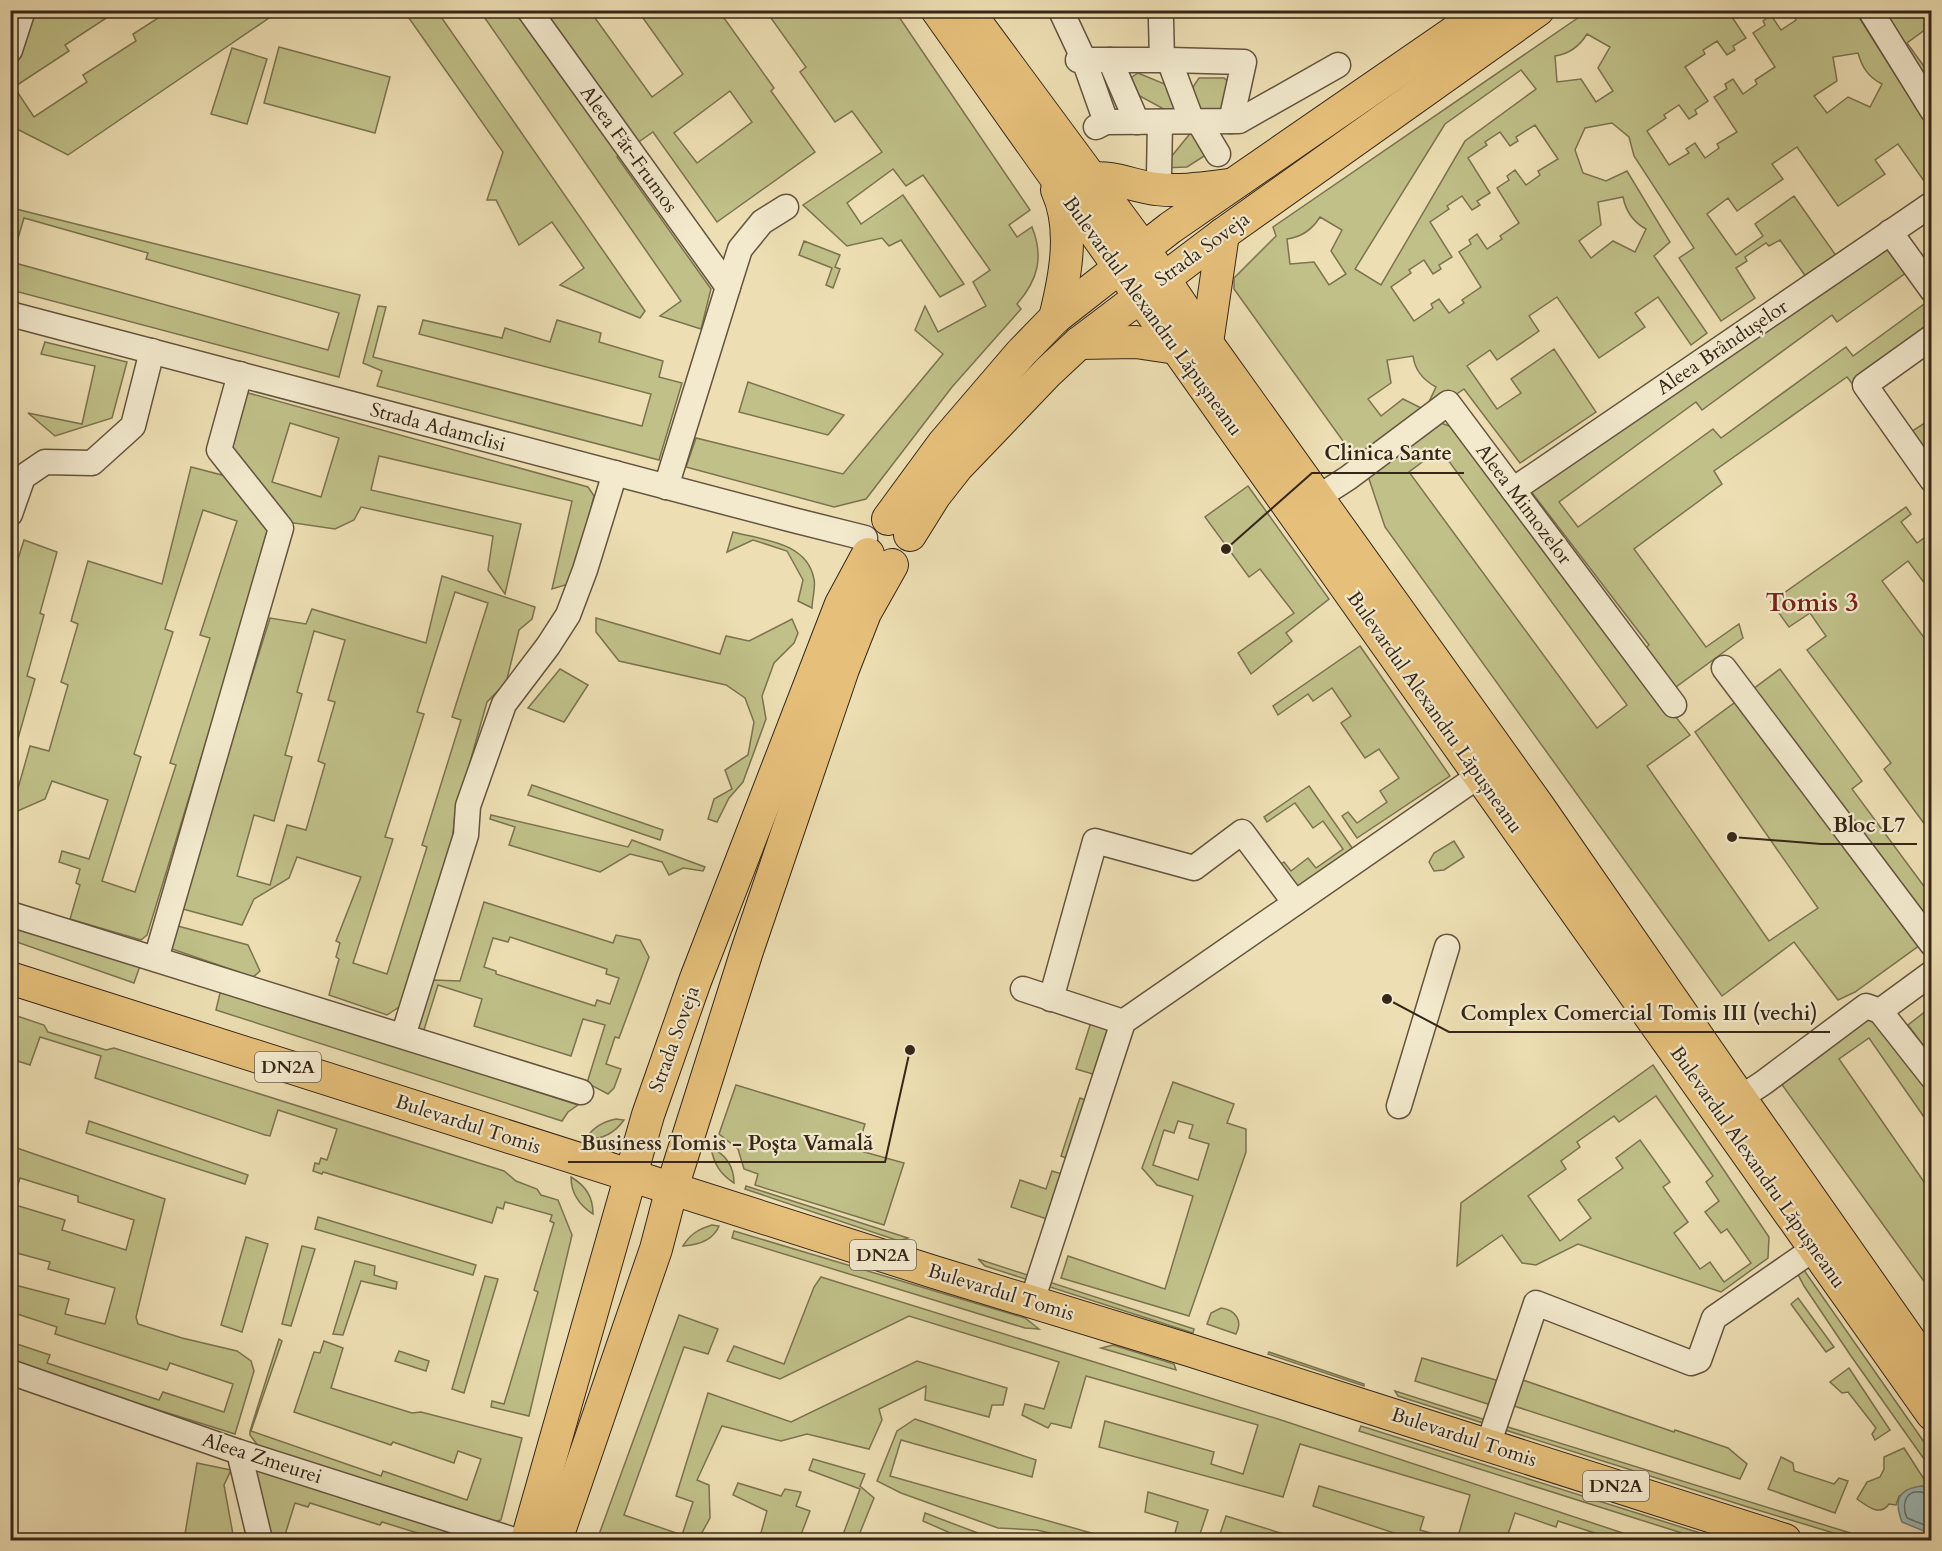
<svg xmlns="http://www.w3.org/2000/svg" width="1942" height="1551" font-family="Cardo,serif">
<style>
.green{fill:#c0c088;stroke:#7b7350;stroke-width:1.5;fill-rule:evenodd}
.water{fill:#9dbab7;stroke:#747f77;stroke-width:1.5}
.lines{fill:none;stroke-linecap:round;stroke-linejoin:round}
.shore{stroke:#6a7068;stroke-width:1.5}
.minor-casing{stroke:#64543f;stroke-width:27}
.major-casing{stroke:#362618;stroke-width:34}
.minor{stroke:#f3eace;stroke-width:24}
.major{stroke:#e6c07a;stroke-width:32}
.labels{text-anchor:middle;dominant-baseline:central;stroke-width:4.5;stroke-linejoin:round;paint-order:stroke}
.shield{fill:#f3eace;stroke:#6f614f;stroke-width:1.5}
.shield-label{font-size:18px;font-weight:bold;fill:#362618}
.street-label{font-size:20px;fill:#362618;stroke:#f3eace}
.district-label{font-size:26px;font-weight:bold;fill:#7a1f14;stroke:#f3eace}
.leader{fill:none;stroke:#362618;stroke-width:2}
.callout-dot{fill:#362618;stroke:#f3eace;stroke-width:2}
.callout-label{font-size:21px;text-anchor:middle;font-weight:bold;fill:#362618;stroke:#f3eace;stroke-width:4.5;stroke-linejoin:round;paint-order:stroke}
</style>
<rect width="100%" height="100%" fill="#eddfb3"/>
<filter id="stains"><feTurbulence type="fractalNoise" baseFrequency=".00333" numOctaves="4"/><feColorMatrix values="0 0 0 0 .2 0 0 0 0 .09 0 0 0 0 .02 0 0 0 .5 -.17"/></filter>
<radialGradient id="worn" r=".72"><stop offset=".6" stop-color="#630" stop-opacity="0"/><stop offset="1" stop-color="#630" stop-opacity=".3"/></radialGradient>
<g class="green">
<path d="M1627,10L1728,11L1746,38L1733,46L1735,50L1727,55L1717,41L1703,50L1705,54L1685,67L1708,101L1695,110L1697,114L1689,119L1679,105L1664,115L1666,118L1647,131L1669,165L1689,153L1686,149L1695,143L1705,158L1719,148L1717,144L1737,132L1714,97L1727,89L1725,84L1733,79L1743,94L1757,84L1755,80L1775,67L1753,33L1765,25L1763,21L1771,15L1781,30L1796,20L1794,16L1803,11H1855L1931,131V191L1898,144L1875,160L1885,174L1838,206L1797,147L1772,164L1783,179L1737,211L1728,198L1707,214L1736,255L1763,236L1755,224L1794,196L1837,257L1806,277L1780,240L1769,246L1766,243L1745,257L1747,261L1736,268L1755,298L1721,321L1679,258L1694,248L1634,156L1629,137L1612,123L1585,128L1575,150L1583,173L1606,181L1627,171L1670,242L1654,256L1707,333L1691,345L1658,297L1635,313L1645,327L1599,358L1557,297L1529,316L1539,331L1497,360L1490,350L1467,366L1497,409L1521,393L1511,379L1554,349L1596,412L1520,463L1464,389L1358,462L1234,289V278L1276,236L1273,227L1588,11L1622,13ZM1587,34L1610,47L1598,68L1613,91L1596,102L1581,79L1557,82L1555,56C1569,54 1579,47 1587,34ZM1858,53C1862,67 1868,77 1882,84L1870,107L1848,97L1827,113L1814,96L1837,81L1833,57ZM1521,70L1536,89L1465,141L1381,285L1355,269L1445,124ZM1535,125L1558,159L1538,171L1540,175L1526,185L1515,170L1507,176L1509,180L1497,188L1519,223L1500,236L1502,239L1487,249L1477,234L1469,240L1471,244L1459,252L1481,287L1462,300L1464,303L1449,313L1439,299L1431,304L1433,308L1414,321L1391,287L1411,273L1409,270L1424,260L1433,274L1441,269L1439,265L1452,257L1430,222L1449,209L1447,206L1462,196L1472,210L1480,205L1477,201L1490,193L1468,158L1487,145L1485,142L1500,132L1510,146L1518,141L1516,137ZM1623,197C1626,212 1633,222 1646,229L1635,252L1613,241L1591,258L1579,241L1601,225L1598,202ZM1320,217L1342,230L1331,251L1346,274L1329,285L1314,262L1290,264L1287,239C1302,237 1312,230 1320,217ZM1413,356C1415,371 1423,380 1436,387L1425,410L1403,399L1381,416L1368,399L1391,383L1387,360Z"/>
<path d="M10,11H117L65,45L69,51L14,87L34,117L87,82L83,75L136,41L133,34L169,11H267L269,18L68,155L11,126Z"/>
<path d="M404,11H437L645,311L640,318L560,285L584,268L552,222L519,245L496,200H487L503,152Z"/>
<path d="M480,11H590L652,97L683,74L638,11H719L774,88L771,91L815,152L717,222L653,132L617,157L711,289L701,329L660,316L681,301ZM730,91L752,122L697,163L674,133Z"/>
<path d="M766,11H895L1030,210L1009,225L1017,237L1032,227C1044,257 1038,280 1017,304L1021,309L952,387L866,499L834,507L686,467L696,438L843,474L943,354L915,330L925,306L938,332L986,306L973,282L990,270L923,175L906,186L893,169L847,203L861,224L903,195L964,284L940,297L901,240L889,246L882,238L847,246L803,205L882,152L852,111L835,122L800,72L806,67Z"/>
<path d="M1879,11H1931V20L1924,25L1926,29L1907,43L1931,76V95Z"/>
<path d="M279,47L390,77L375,133L264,103Z"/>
<path d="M232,48L267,59L247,124L211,114Z"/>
<path d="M1138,73L1167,85L1178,110L1173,114L1136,94L1129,79Z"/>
<path d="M1199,78H1224L1234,87L1226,117L1203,114L1191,90Z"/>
<path d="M1193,130L1212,151L1187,167L1162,168Z"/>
<path d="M16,209L360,295L339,377L11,290V277L15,263L328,350L339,313L146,259L148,253L24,218L11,262V232Z"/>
<path d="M1888,240L1910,270L1837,322L1832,315L1702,410L1696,402L1559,502L1578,527L1713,429L1721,438L1846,347L1853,356L1931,299V328L1854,386L1847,377L1714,471L1722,484L1634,549L1706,647L1739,624L1743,638L1661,698L1690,735L1647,766L1769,941L1818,908L1695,732L1780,669L1862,781L1852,789L1926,889L1931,886V937L1855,992L1838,1000L1794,942L1722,996L1385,527L1367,473L1438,422L1458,429L1628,663L1649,645L1530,490ZM1440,449L1627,705L1597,728L1409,472Z"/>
<path d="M804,241L840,255L835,267L840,269L833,288L826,285L832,268L799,255Z"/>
<path d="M378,306L386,307L373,357L642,426L651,394L419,334L423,320L502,338L505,328L550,342L557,320L601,333L599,342L663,361L659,377L682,383L659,460L377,386L382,371L363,363Z"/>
<path d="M45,342L127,362L112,418L55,436L28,413L82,424L95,366L41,354Z"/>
<path d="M748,382L844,415L828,435L739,412Z"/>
<path d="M241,391L588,487L594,496L572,583L552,589L572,501L379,456L371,490L521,524L505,594L488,570L493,536L361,507L354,520L335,529L274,520L147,935L141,940L70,919L80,885L76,883L80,869L59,862L62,851L89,859L108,800L52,781L45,799L11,814L10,806H13L30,746L49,751L68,685L61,682L78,624L71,621L88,561L162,584L191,467L222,475ZM290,423L339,438L321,497L272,482ZM203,510L237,521L200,635L210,638L170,763L176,765L135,892L102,881L141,757L134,754L173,632L165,629Z"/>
<path d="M1931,419V467L1909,433Z"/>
<path d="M1248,486L1329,599L1286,633L1292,641L1251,674L1238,653L1294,613L1260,569L1249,577L1205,517Z"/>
<path d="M1906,507L1911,514L1901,522L1917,543L1931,533V592L1908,561L1882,581L1931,647V833L1884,769L1891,763L1807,650L1826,636L1810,613L1789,627L1771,602Z"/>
<path d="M733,532C763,540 807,542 814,579C816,587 812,599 812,608L798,601L803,580L787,551L753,540L727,552Z"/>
<path d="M24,540L57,552L40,613L44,615L27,676L35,679L17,742L10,740L11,581Z"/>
<path d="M442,576L535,607L532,619L519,630L506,683L487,702L455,815L451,851L402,1005L387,1015L329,995L339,959L336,957L340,943L336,941L361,877L297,857L289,878L254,899L242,925L179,908L270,618L306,624L312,609L426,643ZM455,592L488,603L452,717L461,720L422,845L427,847L387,974L353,963L393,839L385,837L424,714L417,712ZM314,631L345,640L328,700L335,702L318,761L325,764L306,830L287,825L270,885L237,876L254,815L274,821L292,757L285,755L302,694L297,692Z"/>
<path d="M596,618L720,654L726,636L749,641L792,619L798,633L794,643L774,663L762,696L766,719L743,782L729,798L717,822L708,819L714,799L732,789L725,770L748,755L754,722L745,698L726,685L619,661L596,632Z"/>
<path d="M1360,646L1450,776L1357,838L1342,816L1348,812L1357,823L1387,802L1380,791L1399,778L1379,749L1365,758L1341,723L1351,716L1332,688L1313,701L1308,694L1278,715L1273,706Z"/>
<path d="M560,669L588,685L564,722L528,708Z"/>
<path d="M532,785L663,830L660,840L528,795Z"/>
<path d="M1309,786L1355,852L1303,889L1294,888L1278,866L1284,862L1291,871L1308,858L1316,868L1343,849L1323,821L1313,828L1295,803L1267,822L1264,817Z"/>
<path d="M491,815L628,847L632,840L705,867L703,871L683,868L669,875L662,862L630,854L600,872L509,845L515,827L490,819Z"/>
<path d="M1454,841L1464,857L1444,870L1434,871L1429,862L1434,853Z"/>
<path d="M484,902L613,943L616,935L640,940L649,957L619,1038L615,1037L606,1064L621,1069L614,1088L608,1094L587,1083L605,1025L583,1019L571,1056L474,1026L482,999L438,985L423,1033L415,1030L433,980L460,981ZM510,937L607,969L606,974L619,978L610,1004L597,1000L595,1006L496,974V971L484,967L493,938L508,942Z"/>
<path d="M10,923L141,963L134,983L11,940Z"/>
<path d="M174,925L248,945L260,971L253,977L172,949L169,943Z"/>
<path d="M221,989L578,1105L568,1112L562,1121L216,1010Z"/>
<path d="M1931,1007V1056L1908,1025Z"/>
<path d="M1872,1013L1931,1092V1127L1869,1038L1839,1059L1931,1192V1291L1780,1082Z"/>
<path d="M11,1014L44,1025L48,1032L106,1050L114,1048L504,1171L516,1181L537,1189L541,1195L558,1200L572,1235L529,1416L491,1407L492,1401L504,1404L538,1292L534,1290L554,1223L550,1221L552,1215L505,1202L503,1209L497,1207L492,1223L323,1172L322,1174L313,1171L315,1163L319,1164L321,1158L327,1160L337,1129L278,1110L270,1136L265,1135L95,1078L101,1056L40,1037L30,1065L11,1059Z"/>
<path d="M1091,1022L1111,1028L1096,1075L1076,1069Z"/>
<path d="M1653,1065L1769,1237L1768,1258L1721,1292L1578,1244L1536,1265L1522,1263L1502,1235L1457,1266L1461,1203ZM1656,1096L1713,1176L1706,1182L1719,1201L1705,1212L1721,1233L1727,1229L1751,1263L1724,1282L1710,1262L1700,1269L1674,1233L1688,1222L1663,1187L1670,1182L1640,1140L1616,1158L1623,1168L1578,1200L1591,1218L1560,1241L1528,1196L1566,1169L1561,1161L1580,1147L1577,1142L1614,1116L1619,1122Z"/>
<path d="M1173,1082L1234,1104L1227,1123L1246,1129V1152L1189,1316L1061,1278L1068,1256L1165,1289L1193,1196L1157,1185L1142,1168ZM1178,1121L1193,1125L1189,1138L1209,1144L1198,1180L1153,1165L1164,1130L1174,1133Z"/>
<path d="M736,1085L865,1124L857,1150L904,1163L884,1225L755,1185L758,1174L744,1169L738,1149L719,1134Z"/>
<path d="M1080,1098L1088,1101L1069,1159L1061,1156Z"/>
<path d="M616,1119L624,1120C614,1134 602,1140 585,1139C594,1127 602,1122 616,1119Z"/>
<path d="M89,1121L248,1175L245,1184L86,1133Z"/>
<path d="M11,1146L165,1199L136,1317L138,1324L182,1338L237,1351L251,1361L254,1371L235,1434L11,1364V1342L50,1355L47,1363L159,1400L163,1392L224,1412L233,1384L170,1363L167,1370L55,1334L57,1327L11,1312V1284L69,1299L65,1314L105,1324L115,1288L48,1269L50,1262L13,1252L11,1260ZM20,1178L78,1196V1202L134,1220L126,1250L62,1230L65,1220L12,1204Z"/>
<path d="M711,1148C726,1154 734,1167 734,1183C720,1174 714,1164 711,1148Z"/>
<path d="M1052,1171L1065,1175L1050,1220L1011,1207L1020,1180L1046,1189Z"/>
<path d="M571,1177C586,1186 593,1197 593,1214C579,1205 571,1194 571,1177Z"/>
<path d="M746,1186L908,1238L899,1241L745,1189Z"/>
<path d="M318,1217L476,1265L473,1275L315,1229Z"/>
<path d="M712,1225L719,1226C713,1241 698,1245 683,1246C690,1234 699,1229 712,1225Z"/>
<path d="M734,1231L1025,1318L1039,1329L1025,1328L732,1238Z"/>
<path d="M246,1237L268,1244L242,1332L221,1325Z"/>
<path d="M302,1246L315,1249L291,1326L282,1324Z"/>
<path d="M978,1259L1194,1329L1193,1333L985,1266Z"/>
<path d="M355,1261L375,1266L374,1275L397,1282L396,1289L361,1281L343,1335L333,1334Z"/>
<path d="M1799,1263L1931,1452V1469L1851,1356L1804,1286L1793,1265Z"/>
<path d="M485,1276L498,1279L464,1393L452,1389Z"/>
<path d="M821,1277L1281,1420L1644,1540H1616L1558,1521L1556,1527L1515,1513L1506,1540H1457L1470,1495L1300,1444L1283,1497L1099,1447L1105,1421L1214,1452L1211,1464L1243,1474L1258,1425L1086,1376L1071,1428L1051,1423L1048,1428L1022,1415L1025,1404L1044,1409L1059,1362L909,1316L780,1379L727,1361L734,1346L784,1364L814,1287Z"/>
<path d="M1798,1298L1834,1347L1826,1352L1791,1304Z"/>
<path d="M1221,1308C1236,1310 1243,1321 1236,1334L1207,1324L1211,1313Z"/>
<path d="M679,1315L718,1329L708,1354L684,1347L624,1515L682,1535L693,1502L676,1496L708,1393L791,1422L917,1361L1007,1388L1003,1405H992L989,1417L925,1400L926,1386L879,1409L882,1420L869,1449L807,1434L781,1441L722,1426L697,1480L709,1485L710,1518L699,1538L703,1540H597Z"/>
<path d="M279,1339L282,1341L251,1431L381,1476L383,1471L467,1500L481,1459L458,1451L454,1463L393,1442L391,1445L294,1412L314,1352L320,1353L324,1341L343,1348L331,1388L412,1413L421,1412L522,1438L501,1520L494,1522L440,1503L259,1447L250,1435V1431Z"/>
<path d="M1113,1345L1174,1364L1176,1370L1101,1348Z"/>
<path d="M399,1351L429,1361L426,1371L395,1361Z"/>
<path d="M1269,1352L1364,1384V1386L1268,1354Z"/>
<path d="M1422,1358L1499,1381L1491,1405L1415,1381Z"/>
<path d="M1849,1368L1890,1430L1875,1440L1872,1434L1876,1428L1848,1392L1842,1393L1830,1382Z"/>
<path d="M1523,1380L1674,1432L1675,1430L1728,1448L1747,1464L1740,1479L1514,1406Z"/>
<path d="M1395,1391L1495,1423L1873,1540H1861L1837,1534L1751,1508L1398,1396Z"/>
<path d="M915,1419L1036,1460L1032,1477L901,1440L890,1476L1116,1540H1079L1037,1530L998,1528L901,1493L877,1481L897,1431Z"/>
<path d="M1361,1426L1697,1532L1723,1540H1704L1359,1431Z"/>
<path d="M1904,1448L1931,1490L1922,1486L1899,1496L1896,1505L1889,1504C1880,1517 1867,1506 1857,1499L1867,1482L1880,1477L1884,1469V1457Z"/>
<path d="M1781,1457L1793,1463L1794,1471L1834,1484L1839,1478L1848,1481L1835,1513L1768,1489Z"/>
<path d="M813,1459L865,1474L860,1486L874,1498L857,1540H841L860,1489L809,1470Z"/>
<path d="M197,1463L231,1470L224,1485L234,1540H184Z"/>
<path d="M253,1469L476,1540H440L382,1522L380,1525L310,1503L308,1507L295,1503L284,1538L289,1540H270Z"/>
<path d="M738,1483L781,1496L785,1489L801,1492L796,1506L810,1511L799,1540H759L767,1511L733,1495Z"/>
<path d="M1319,1486L1424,1517L1420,1530L1455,1540H1415L1313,1506Z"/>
<path d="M1148,1492L1208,1510L1198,1540H1173L1178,1522L1145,1512Z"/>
<path d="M925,1513L983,1535L988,1540H966L923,1521Z"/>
<path d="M1226,1516L1303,1540H1218Z"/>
</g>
<path class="water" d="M1922,1486L1931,1490V1534L1902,1522C1894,1501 1897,1489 1922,1486Z"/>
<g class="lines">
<path class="shore" d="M1932,1495C1928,1494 1925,1493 1921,1492C1904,1489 1902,1507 1907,1518L1932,1528"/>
<defs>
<g id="minor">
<path d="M529,10L728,287L666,487"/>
<path d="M1870,10L1932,110"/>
<path d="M1062,13L1084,60H1169L1192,121"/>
<path d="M1161,20L1162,60"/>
<path d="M10,50L23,10"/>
<path d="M1078,60H1084L1106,122"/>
<path d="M1110,60L1137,122"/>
<path d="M1169,60L1244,62L1231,121"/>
<path d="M1199,122L1218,154"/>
<path d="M1096,127L1106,122L1239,121L1338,65"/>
<path d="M1159,176L1160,122"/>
<path d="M1890,232L1932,290"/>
<path d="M728,287L740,249L762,222L786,207"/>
<path d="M10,314L793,520L865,538"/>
<path d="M1932,337L1865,385L1932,480"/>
<path d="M1513,490L1932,204"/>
<path d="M1317,498L1348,478L1448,403L1674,705"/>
<path d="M10,514L23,477L45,462L92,463L133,426L152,351"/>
<path d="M1724,668L1932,944"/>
<path d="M10,914L581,1092"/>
<path d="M156,959L281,528L219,450L240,374"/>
<path d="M1023,989L1123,1022"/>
<path d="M1051,999L1095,841L1194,868L1242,832L1295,903"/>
<path d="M1880,1011L1932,1077"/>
<path d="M403,1036L466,835L468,806L504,704L548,646L568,615L585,570L615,473"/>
<path d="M1740,1098L1763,1083L1866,1006L1880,1011L1932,973"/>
<path d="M1399,1106L1447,947"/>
<path d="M1032,1301L1123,1022L1480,775"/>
<path d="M10,1372L239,1452L514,1540"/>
<path d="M1488,1445L1536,1303L1691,1363L1699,1360L1714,1318L1815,1248"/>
<path d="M239,1452L260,1540"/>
</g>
<g id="major">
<path d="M937,10L1932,1414"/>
<path d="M967,10L1143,248L1207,343L1539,807L1740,1098L1932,1372"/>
<path d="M1092,179C1110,175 1136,187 1156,189C1180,192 1205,188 1230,185"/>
<path d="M1055,318C1065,278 1075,229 1057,190"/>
<path d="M1079,343L1136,342L1176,348"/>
<path d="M1207,343L1223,234"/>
<path d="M888,519L943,444L1021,353L1055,318L1170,228L1486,10"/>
<path d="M910,535L935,495L957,467L1048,372L1079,343L1223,234L1538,10"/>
<path d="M10,978L934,1272L1189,1350L1785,1540"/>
<path d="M527,1540L648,1115L695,981L841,604L868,554"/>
<path d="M556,1540L656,1249L672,1188L747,951L843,669L865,613L892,565"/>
</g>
</defs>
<use href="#minor" class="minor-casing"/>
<use href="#major" class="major-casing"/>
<use href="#minor" class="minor"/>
<use href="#major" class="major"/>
</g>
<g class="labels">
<g class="shield">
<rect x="255" y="1052" width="66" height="30" rx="4.5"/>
<rect x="850" y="1240" width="66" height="30" rx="4.5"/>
<rect x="1583" y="1471" width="66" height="30" rx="4.5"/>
</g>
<g class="shield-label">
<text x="288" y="1067">DN2A</text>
<text x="883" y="1255">DN2A</text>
<text x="1616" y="1486">DN2A</text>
</g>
<g class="street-label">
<text transform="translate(629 149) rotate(54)">Aleea Făt-Frumos</text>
<text transform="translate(1202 249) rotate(-36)">Strada Soveja</text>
<text transform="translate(1153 316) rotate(54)">Bulevardul Alexandru Lăpușneanu</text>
<text transform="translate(1722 347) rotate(-34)">Aleea Brândușelor</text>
<text transform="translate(438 427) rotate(15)">Strada Adamclisi</text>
<text transform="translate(1524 504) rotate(53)">Aleea Mimozelor</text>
<text transform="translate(1435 712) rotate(55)">Bulevardul Alexandru Lăpușneanu</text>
<text transform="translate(674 1039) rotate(-70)">Strada Soveja</text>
<text transform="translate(468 1124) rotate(18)">Bulevardul Tomis</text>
<text transform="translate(1758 1167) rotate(55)">Bulevardul Alexandru Lăpușneanu</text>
<text transform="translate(1001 1292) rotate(17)">Bulevardul Tomis</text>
<text transform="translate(1464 1437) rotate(18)">Bulevardul Tomis</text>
<text transform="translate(262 1458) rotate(18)">Aleea Zmeurei</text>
</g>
<g class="district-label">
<text x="1812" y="602">Tomis 3</text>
</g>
</g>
<path class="leader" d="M1226 549L1312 473H1464M1732 837L1821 844H1917M1387 999L1449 1032H1830M910 1050L885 1162H568"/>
<g class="callout-dot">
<circle cx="1226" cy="549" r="6"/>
<circle cx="1732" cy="837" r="6"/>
<circle cx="1387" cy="999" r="6"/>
<circle cx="910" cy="1050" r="6"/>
</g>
<g class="callout-label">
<text x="1388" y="460">Clinica Sante</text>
<text x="1869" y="832">Bloc L7</text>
<text x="1639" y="1020">Complex Comercial Tomis III (vechi)</text>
<text x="727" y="1150">Business Tomis - Poșta Vamală</text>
</g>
<rect width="1942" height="1551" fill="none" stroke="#eddfb3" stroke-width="36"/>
<rect x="12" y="12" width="1918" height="1527" fill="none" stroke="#362618" stroke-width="3"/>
<rect x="18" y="18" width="1906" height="1515" fill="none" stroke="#362618" stroke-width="1.5"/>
<rect width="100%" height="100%" filter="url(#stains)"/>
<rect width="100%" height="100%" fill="url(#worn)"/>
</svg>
